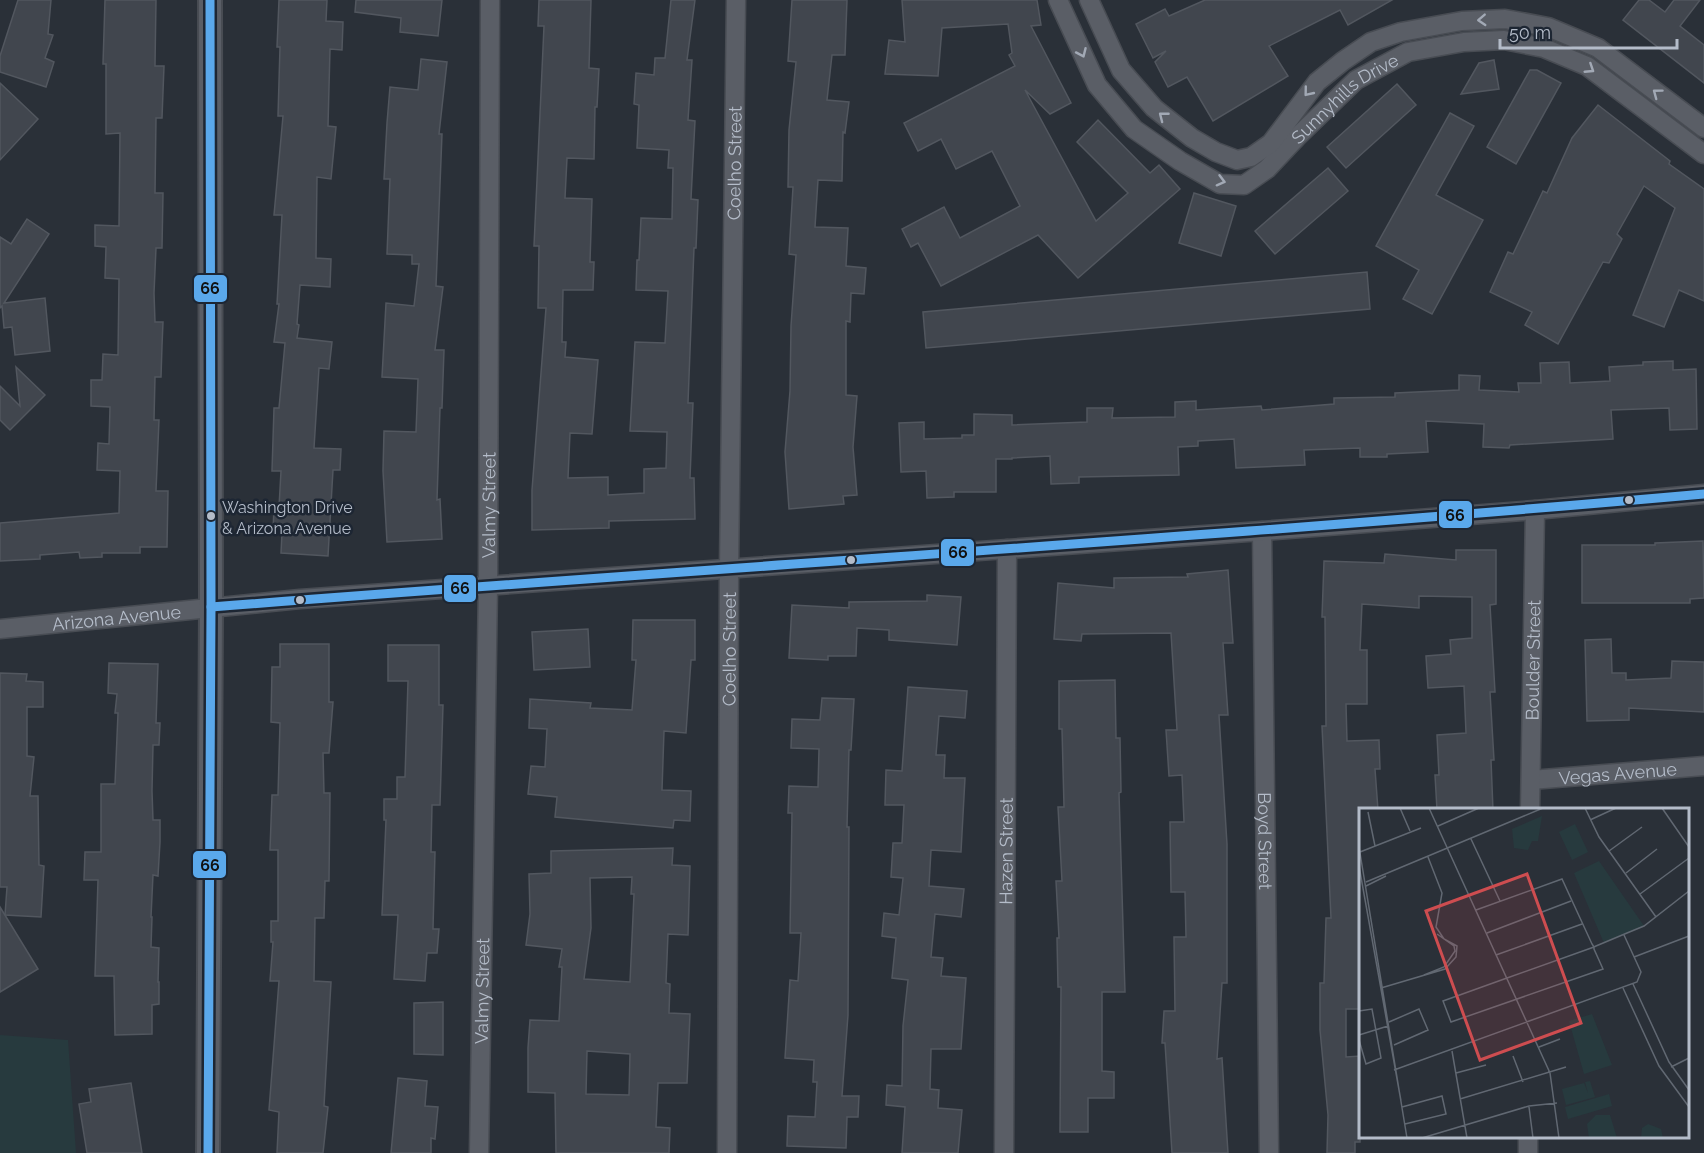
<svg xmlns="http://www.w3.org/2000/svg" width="1704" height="1153" font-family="Raleway,sans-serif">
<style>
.green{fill:#273a3e}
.building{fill:#41464e;stroke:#52575f;stroke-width:1.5;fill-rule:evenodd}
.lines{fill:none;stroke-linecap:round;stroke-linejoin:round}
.minor-casing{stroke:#484c53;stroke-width:21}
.tertiary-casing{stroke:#484c53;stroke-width:26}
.minor{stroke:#5a5e66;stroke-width:18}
.tertiary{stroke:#5a5e66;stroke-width:22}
.bus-1-casing{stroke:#1d2633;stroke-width:14}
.bus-1{stroke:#5aa8eb;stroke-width:9}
.oneway{stroke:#a2a9b5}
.bus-dot{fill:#b4bcc9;stroke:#1d2633;stroke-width:2}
.labels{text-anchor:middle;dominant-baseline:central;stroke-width:5;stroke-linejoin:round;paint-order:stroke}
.bus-label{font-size:16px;fill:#b4bcc9;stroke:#1d2633;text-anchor:start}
.street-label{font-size:18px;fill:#b4bcc9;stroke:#1d2633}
.inset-road{fill:none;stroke:#616872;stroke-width:1.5}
.view{fill:#ce4d50;fill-opacity:0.15;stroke:#ce4d50;stroke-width:3}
.inset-edge{fill:none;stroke:#b4bcc9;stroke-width:3}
.line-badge{stroke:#1d2633;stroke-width:2}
.pale-badge-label{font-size:16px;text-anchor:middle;font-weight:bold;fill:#111}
</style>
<rect width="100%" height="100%" fill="#2a3038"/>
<path class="green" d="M0,1035L68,1040L76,1153H0Z"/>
<g class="building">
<path d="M18,0H51L48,34L53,35L45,58L54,62L46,87L0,72V56Z"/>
<path d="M105,0H156L155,66H164L162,118H156L155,193H163L162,248H156L154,293L155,322H163L162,346L161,377H155L154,420H159L156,491H168L167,547H140V553H102V557L80,558L79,552L40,555V559L0,561V523L119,513L120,471L97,470L98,443L109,444L110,407L91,406V380H102L103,354L118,355L119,279L105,278L106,247L95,246V225L119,226L120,133L106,134V64H103Z"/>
<path d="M279,0H327L326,21L343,22L342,50L330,49L328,126L336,127L331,179L317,177L316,258L331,259L330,287L300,285L297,324L299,325L297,338L332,342L329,369L319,368L314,448L341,449L340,470H333L328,556L281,553L282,533L273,532L274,507H279L281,471H272L274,408H279L285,343L274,342L279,304H277L282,215H274L283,116H278L280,47H277Z"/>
<path d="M356,0H442L438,36L400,32L401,18L355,12Z"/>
<path d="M539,0H591L589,68L599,69L597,107H595L594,159L567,158L565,198L592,199L590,262H594L593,290H563L562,342H566L565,357L598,360L592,434L570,433L568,478L608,477V495L644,493V469L666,468L667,432L630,431L635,342L665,343L668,291L636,290L637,260H639L641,218L672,219L673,168H668L669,150L637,148L639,105L634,104L636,73L654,75L655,58H665L671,0H695L687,60H692L688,120L695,121L691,199L698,200L696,248H694L688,403H693L690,478H694L695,519L609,521V528L532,530V490L546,308H538L539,246H534L544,26H538Z"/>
<path d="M792,0H847L845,55H832L827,100L849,102L845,133L843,132L842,181L818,180L815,227L848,228L846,266L866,268L864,294L851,293L850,322L846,321V395L857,396L853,447L857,495L843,496L844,504L789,509L785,452L790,391L791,326L796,255L789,254L793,187H788L789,130L796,62L788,61Z"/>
<path d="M902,0H1037L1041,25L1031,26L1071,103L1050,114L1025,90L1096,221L1128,193L1077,142L1098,120L1150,173L1159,165L1180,189L1078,278L1038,235L941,286L918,243L911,247L902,229L944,207L960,238L1020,206L992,151L956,169L941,139L918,151L904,123L1015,66L1009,55L1012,53L1008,24L942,28L938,76L885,74L889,40L905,42Z"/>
<path d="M1205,0H1392L1348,25L1340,10L1269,46L1288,76L1213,121L1187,77L1168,87L1155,62L1166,51L1153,58L1136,24L1165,9L1169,16Z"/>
<path d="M1639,0H1649L1665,12L1674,0H1700L1680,26L1704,45V83L1623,20Z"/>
<path d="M421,59L447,62L439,134H442L436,286L443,287L435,350H444L442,408H440L437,500L440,499L442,539L387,542L383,471L384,431L416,432L418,379L382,377L386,303L414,306L419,264H412V255L387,254L390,179H384L387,123L390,87L418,90Z"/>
<path d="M1494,60L1499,89L1461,94L1479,63Z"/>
<path d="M1530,70H1537L1561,83L1516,164L1487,147Z"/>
<path d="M0,83L38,119L0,160Z"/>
<path d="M1397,84L1416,105L1346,168L1327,147Z"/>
<path d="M1598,105L1670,161L1669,164L1704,189V301L1679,290L1664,327L1633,315L1675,208L1644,186L1617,234L1622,239L1609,263L1603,262L1558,344L1525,325L1532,312L1490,292L1508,252L1513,254L1543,191L1547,193L1572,138Z"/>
<path d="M1450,113L1474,126L1436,195L1483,220L1432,314L1403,299L1419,270L1376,246Z"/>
<path d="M1328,168L1348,191L1275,254L1255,231Z"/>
<path d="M1194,193L1236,206L1221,256L1179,243Z"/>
<path d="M27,219L49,234L4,303L45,298L50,351L15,355L12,327L4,328L2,306L0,308V237L11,244Z"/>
<path d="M1367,272L1370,309L926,348L923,312Z"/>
<path d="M1673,361V370L1696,369L1697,429L1670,430L1669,408L1611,410L1613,439L1510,445L1509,448L1483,447L1484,424L1426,421L1428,452L1387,454V457H1360V448L1304,450L1305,465L1236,468L1234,439L1198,441V446L1178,447L1179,475L1079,477V483L1051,484L1050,456L1012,458V459H996V492H954V497L927,498L926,471L901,472L899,423L924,422V439L962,438V435H974V414L1012,415V425L1087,422V408H1113L1112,418L1175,417V402L1196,401V410L1261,406L1262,410L1334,404V398L1395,397V393L1459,390V375L1480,376L1479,390L1519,392L1518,383H1541L1540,363L1569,362L1570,383L1610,381L1609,367L1643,365V362Z"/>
<path d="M16,367L45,395L10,430L0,420V386L20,406Z"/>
<path d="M1703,541L1704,598L1690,599V603H1582V545H1655V543Z"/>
<path d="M1456,550H1496V604L1490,605L1495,692H1490L1494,760H1491L1493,810H1437L1435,775H1439L1437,735L1466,733L1464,686L1428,688L1426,656L1451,654L1450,640L1472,638V597L1419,596V608L1362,604L1360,650H1367V704H1346L1347,741L1379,740L1380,769H1375L1378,810H1360V1009H1346V1057L1360,1056V1142H1355V1153H1327L1328,1115L1320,1030V983H1324L1326,918H1331L1322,726H1326L1325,617H1322L1324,561L1384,563L1385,554L1456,560Z"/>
<path d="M1228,570L1233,643H1223L1228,715H1219L1227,844V983H1222L1217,1059L1222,1058L1228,1153H1172L1165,1043H1162L1164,1011H1175L1174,937H1186L1185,892H1171L1170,822H1184L1182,775L1169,776L1166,730H1177L1171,633L1082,634L1081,641L1054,639L1058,583L1114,588V578L1188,577L1187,574Z"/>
<path d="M927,595L961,597L957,645L889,640V630L857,628L856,656H828V660L789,658L792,605L849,608V602L927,601Z"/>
<path d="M633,620H695V660H691L686,733L664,731L662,790L691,791L690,821L674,820L673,828L555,817L557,797L528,794L531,766L545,767L547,729L529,728L530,699L591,703L590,708L632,710L636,660H632Z"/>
<path d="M588,629L590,667L534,670L532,632Z"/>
<path d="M1611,639L1612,673H1626V680L1671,678L1672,661L1704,662V712L1629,708V720L1587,721L1585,640Z"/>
<path d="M280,644H329V702H333L329,753H323L324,793H330L329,881H325L324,918H315L314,981L331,982L324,1106L328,1107L323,1153H277L279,1112L269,1110L279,981H270L273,942H271V921H278V850H270L272,795H278L280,723L271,722L272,667H280Z"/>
<path d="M388,645H439V705H443L440,805H432L431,852H435L433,929H439L437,953H427L425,981L394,979L398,915H382L386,820H384V799H397V777H405L408,681H388Z"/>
<path d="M109,663L158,664L156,723H160L159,745H153L152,791L153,820H160V842L158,876L153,875L151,917H152L151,947L159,948L158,982H159V1004L152,1005V1034L115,1035L114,976H95L98,880H84L85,852H101V784H115L118,713H115L117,694L108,693Z"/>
<path d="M0,673L27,674L26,681L43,682V707H27V756L34,757L30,796H38L39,865L44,866L41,917L5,915L7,887H0Z"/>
<path d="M1115,680L1116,738H1120L1121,792L1119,793L1125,992H1102V1071L1114,1072V1098H1088V1132H1060L1061,987H1058L1057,938H1059L1056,881H1062L1058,807H1064L1062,729H1059V681Z"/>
<path d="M908,687L967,691L965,718L939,716L936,755H945L944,778H965L961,852L931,850L929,886L964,889L961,917L935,914L931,957L943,958L941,976L966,978L961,1049H931L930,1089L939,1090L938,1108L962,1110L958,1153H902L905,1107L886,1105L887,1085L902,1086L903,1026L908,980L892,978L896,938L882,936L884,913L899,915L903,878L891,877L893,843H902L904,805H885L886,770L902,771Z"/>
<path d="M822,698L854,699L851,750H849L847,827H849L848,1015L842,1096H859L858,1117H847L846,1148L787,1146L788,1116L815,1117L817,1082H813L814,1060L785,1058L790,980L798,981L801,933H790L792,813H788L789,786L818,787L819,749L791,748L792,719L820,720Z"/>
<path d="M673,848L672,865L690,866L688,935L668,934L666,983L670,984L669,1013L690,1014L687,1083H658L656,1127L670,1128L669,1153H556L555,1093L528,1092V1048L530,1020L559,1021L562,967H559L562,949L526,945L530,914L529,874L551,873V851ZM632,877L631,894H634L630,982L584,979L591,928L590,878ZM587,1051L630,1054L629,1095L586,1094Z"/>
<path d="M0,907L38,969L0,992Z"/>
<path d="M443,1002V1055L414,1054V1003Z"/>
<path d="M398,1078L427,1081L425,1106L438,1107L435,1139L431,1138V1153H391Z"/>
<path d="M131,1083L142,1153H87L79,1104L91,1102L89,1089Z"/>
</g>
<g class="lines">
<defs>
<g id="minor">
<path id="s1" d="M1058,0L1097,85L1134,129L1180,161L1220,184L1244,185L1267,169L1297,137L1356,80L1408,52L1464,42L1504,40L1544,48L1587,66L1704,154"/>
<path d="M1089,0L1121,70L1154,108L1192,138L1216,152L1237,160L1251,157L1271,143L1317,82L1343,61L1371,42L1401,32L1462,21L1505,19L1548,27L1598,48L1704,128"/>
<path id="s2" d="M1262,531L1269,1153"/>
<path id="s3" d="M0,629L300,599L1262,531L1535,510L1704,494"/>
<path id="s4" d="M1531,780L1704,766"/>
<path id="s5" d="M1530,810L1535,510"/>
<path id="s6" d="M479,1153L488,585L490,0"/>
<path id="s7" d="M727,1153L729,569L736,0"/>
<path id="s8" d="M1004,1153L1007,549"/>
<path d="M1528,1153V1136"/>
</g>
<path id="tertiary" d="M208,1153L211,607L210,0"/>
</defs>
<use href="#minor" class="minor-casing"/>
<use href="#tertiary" class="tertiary-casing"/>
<use href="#minor" class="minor"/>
<use href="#tertiary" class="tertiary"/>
<defs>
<g id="bus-1">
<path d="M211,607C709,568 1207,538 1704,494"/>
<path d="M208,1153L211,607L210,0"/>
</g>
</defs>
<use href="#bus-1" class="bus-1-casing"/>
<use href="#bus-1" class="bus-1"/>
</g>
<defs><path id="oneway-chevron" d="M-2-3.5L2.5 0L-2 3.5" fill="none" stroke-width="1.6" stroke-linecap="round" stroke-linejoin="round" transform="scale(1.5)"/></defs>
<g class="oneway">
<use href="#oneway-chevron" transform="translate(1482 20) rotate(177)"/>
<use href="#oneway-chevron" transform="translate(1082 53) rotate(66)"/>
<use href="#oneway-chevron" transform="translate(1590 69) rotate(33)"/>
<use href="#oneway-chevron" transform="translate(1308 92) rotate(129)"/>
<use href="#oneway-chevron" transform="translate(1657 93) rotate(-143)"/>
<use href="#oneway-chevron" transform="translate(1163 116) rotate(-142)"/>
<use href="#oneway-chevron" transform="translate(1221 181) rotate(15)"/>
</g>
<g class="bus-dot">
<circle cx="1629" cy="500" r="5"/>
<circle cx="211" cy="516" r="5"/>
<circle cx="851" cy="560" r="5"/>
<circle cx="300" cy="600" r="5"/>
</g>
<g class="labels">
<g class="bus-label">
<text x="222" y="507">Washington Drive<tspan x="222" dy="21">&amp; Arizona Avenue</tspan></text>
</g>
<g class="street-label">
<text stroke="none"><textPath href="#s1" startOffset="411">Sunnyhills Drive</textPath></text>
<text stroke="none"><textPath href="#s7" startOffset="990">Coelho Street</textPath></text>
<text stroke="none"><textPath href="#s6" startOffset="648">Valmy Street</textPath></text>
<text stroke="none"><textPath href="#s3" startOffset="117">Arizona Avenue</textPath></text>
<text stroke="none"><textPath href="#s7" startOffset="504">Coelho Street</textPath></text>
<text stroke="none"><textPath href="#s5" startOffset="150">Boulder Street</textPath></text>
<text stroke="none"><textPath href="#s4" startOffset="87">Vegas Avenue</textPath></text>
<text stroke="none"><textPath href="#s2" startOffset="310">Boyd Street</textPath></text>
<text stroke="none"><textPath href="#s8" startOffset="302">Hazen Street</textPath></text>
<text stroke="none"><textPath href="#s6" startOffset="162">Valmy Street</textPath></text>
</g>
</g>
<g transform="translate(1359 808)">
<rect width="330" height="330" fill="#2a3038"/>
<path d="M183,8L179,33H173L169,42L155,40L153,21ZM216,16L229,44L213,52L200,24ZM240,53L285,118L245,135L215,65ZM233,206L253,257L225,266L210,213ZM231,273L236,289L207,297L203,281L225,275L229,285L226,274ZM250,286L253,298L209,311L206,299ZM237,307H251L258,330H230L228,316ZM289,316L302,321L304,330H282L283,320Z" fill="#273a3e"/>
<path class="inset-road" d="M41,0L51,23M70,0L191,265L200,330M226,0L240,29L297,109M303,0L330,39M9,4L16,38M231,12L257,0M79,18L120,0M112,31L141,93M0,39L48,330M250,43L283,19M1,44L62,20M0,58L42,293M267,65L298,41M7,74L184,0M7,78L27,68M281,86L330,50M117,102L203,71L233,136L235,139V141L244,161L92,214L84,193L148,170L235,139L237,138L268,125L285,118L330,83M128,125L212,93M137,147L223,116M275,149L330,128M65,167L85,159L96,143L95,138L78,126M274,176L310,254L330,282M22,180L86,161L97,149L98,138L85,131L77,119L83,85L69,49M264,180L300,258L330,299M0,203L13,201L22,250L7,256L0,232M30,214L60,201L69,222L35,237M0,227L29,218M180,239L201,231M93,243L108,330M154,248L164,274M312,259L330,250M35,262L278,174L282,164L265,127M97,265L127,257M101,291L207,259M43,299L83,288L87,306L46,316M170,299L174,330M63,330L170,298L198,295"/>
<path class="view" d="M168,66L222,215L121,252L67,103Z"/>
<rect width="330" height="330" class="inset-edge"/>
</g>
<g class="line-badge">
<rect x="193" y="274" width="35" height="29" rx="6" fill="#5aa8eb"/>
<rect x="1438" y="500" width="35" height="29" rx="6" fill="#5aa8eb"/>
<rect x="940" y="538" width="35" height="29" rx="6" fill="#5aa8eb"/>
<rect x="443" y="574" width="34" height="29" rx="6" fill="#5aa8eb"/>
<rect x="192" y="850" width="35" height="29" rx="6" fill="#5aa8eb"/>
</g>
<g class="pale-badge-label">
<text x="210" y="294">66</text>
<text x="1455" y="521">66</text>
<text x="958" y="558">66</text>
<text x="460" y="594">66</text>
<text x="210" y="871">66</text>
</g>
<path d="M1500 39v9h177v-9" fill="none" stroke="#b4bcc9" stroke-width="3"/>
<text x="1509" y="39" font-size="18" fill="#b4bcc9" stroke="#1d2633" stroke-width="4.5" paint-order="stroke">50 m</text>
</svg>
